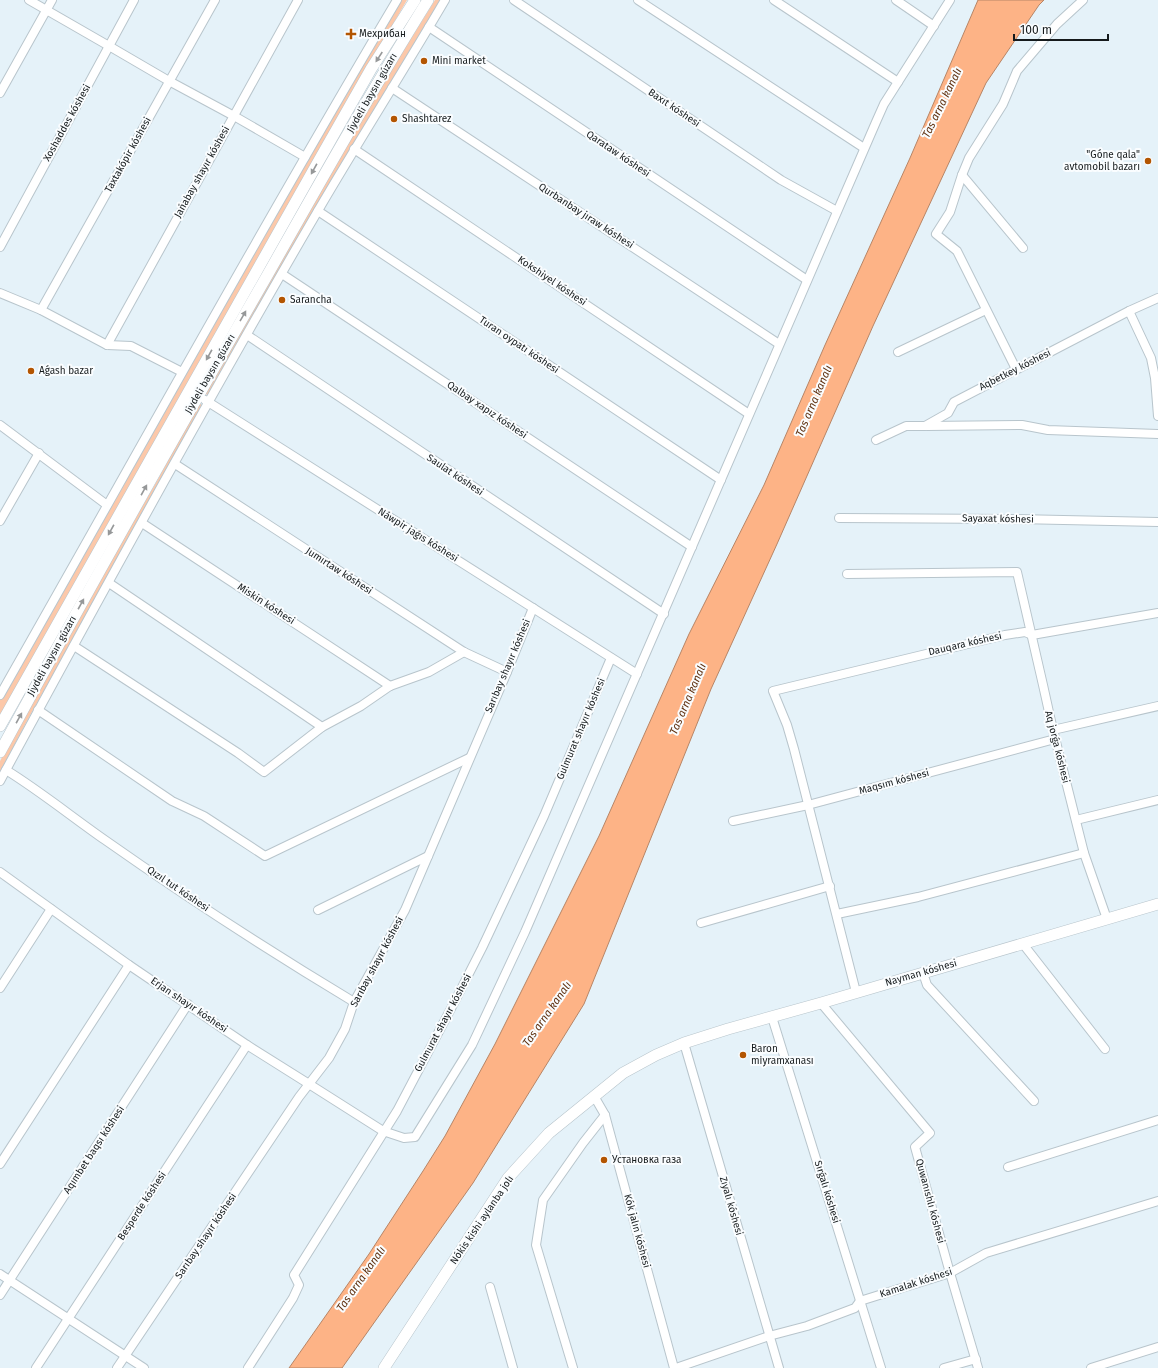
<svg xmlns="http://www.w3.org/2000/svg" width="1158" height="1368" font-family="'Fira Sans',sans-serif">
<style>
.green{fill:#fcc8a9}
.water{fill:#fdb386;stroke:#b78566}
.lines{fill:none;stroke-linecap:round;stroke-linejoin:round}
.minor-casing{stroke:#b8c5cc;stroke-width:10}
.major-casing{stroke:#b8c5cc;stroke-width:12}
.minor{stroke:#fff;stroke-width:8}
.major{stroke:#fff;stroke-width:11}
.oneway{fill:#969899}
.poi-dot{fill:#b35501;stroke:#fafdff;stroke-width:1.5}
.labels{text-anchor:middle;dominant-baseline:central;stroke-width:4;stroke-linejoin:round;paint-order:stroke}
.poi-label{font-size:10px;fill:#151a1c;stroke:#fafdff;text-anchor:start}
.street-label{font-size:10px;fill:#151a1c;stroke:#fafdff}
.water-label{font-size:11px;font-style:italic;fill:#5f300f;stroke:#fafdff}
</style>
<rect width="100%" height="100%" fill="#e5f2f9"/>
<g class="green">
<path d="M401,0H407L308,170L0,718V700L303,165Z"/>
<path d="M435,0H441L330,182L209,396L204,393L382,85Z"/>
<path d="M199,403L203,406L28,719L0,772V761L98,583L157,481Z"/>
</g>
<path class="water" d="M978,0H1044L1039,5L986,83L873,326L777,544L711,689L584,1004L473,1183L342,1368H289L369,1254L423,1171L445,1136L495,1044L599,836L689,634L764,485L825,345L910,158Z"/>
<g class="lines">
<defs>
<g id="minor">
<path d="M29,0L109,46L169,81L234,116L305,157"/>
<path d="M514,0L781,180L837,211"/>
<path d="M638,0L864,148"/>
<path d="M774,0L898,82"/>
<path d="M896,0L934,26"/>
<path d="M429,27L807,280"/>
<path d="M392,88L779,344"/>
<path d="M0,93L52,0"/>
<path d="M354,149L749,414"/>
<path d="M962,175L1023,248"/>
<path d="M318,211L721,480"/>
<path d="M0,247L134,0"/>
<path d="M282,274L692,547"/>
<path d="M0,293L41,310L107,345L131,346L182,372"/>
<path d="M41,310L215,0"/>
<path d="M1129,311L1151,358L1155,378L1158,416"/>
<path d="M247,335L664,614"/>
<path d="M107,345L298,0"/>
<path d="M898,352L986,310"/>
<path d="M1016,369L957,251L936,234L950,212L962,175L969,158L1003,104L1017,71L1057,24L1083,0"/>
<path d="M205,400L637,674"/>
<path d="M0,425L107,505"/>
<path d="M927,426L1022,425L1048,430L1158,434"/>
<path d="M876,440L906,426H925L948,413L954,402L1129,311L1158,298"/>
<path d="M175,464L464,652L507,672"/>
<path d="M839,518L1011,519L1158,522"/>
<path d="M0,521L39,453"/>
<path d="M142,523L390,686"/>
<path d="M847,574L1017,572L1043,685L1053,730L1084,853L1107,919"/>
<path d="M109,583L322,727"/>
<path d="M74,646L238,753L264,772L322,727L361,706L390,686L429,672L464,652"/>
<path d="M0,695C132,463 261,229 397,0"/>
<path d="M38,710L172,801L204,816L265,856L469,758"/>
<path d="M1053,730L1158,706"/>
<path d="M6,770C40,791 72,817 105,840C186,897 269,951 354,1002"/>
<path d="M0,781C104,589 209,397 319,209C360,139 404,70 445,0"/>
<path d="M1076,820L1158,800"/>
<path d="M733,821L808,805L1055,739"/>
<path d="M0,872L129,965L247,1045L309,1084L383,1131L404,1138L415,1137L472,1045L525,932L876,122L884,104L950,0"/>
<path d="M318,910L428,856"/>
<path d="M837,914L918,897L1084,853"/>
<path d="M701,923L830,886"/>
<path d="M1023,944L1105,1049"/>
<path d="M923,973L927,985L1034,1101"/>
<path d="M0,988L51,909"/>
<path d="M856,992L794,749L787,725L773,691L1005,635L1025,632L1032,635L1158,613"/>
<path d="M821,1003L930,1133L915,1147L950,1273L978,1368"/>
<path d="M772,1017L881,1368"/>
<path d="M684,1043L779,1368"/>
<path d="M594,1096L605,1115L674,1368"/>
<path d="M0,1164L129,965"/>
<path d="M1008,1167L1158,1120"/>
<path d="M0,1274L144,1368"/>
<path d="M490,1287L513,1368"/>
<path d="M0,1295L188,1004"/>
<path d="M36,1368L247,1045"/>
<path d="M117,1368L299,1097L329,1058L345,1029L354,1002L405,910L507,672L533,608"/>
<path d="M248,1368L293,1298L299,1285L294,1275L397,1111L455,1001L482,948L544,816L611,658"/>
<path d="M573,1368L536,1245L543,1200L583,1143L605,1115"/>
<path d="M676,1368L769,1336L807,1326L855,1308L860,1301L950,1273L986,1253L1158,1201"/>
<path d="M944,1368L976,1359"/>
<path d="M1091,1368L1158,1347"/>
</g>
<g id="major">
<path d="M0,726L317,164L371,69L415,0"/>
<path d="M0,752C87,592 177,432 268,274C320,182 372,90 428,0"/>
<path d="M384,1368L508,1178L549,1133L623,1073L656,1055L684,1043L728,1029L821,1003L1158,904"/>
</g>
</defs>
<use href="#minor" class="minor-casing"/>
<use href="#major" class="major-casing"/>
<use href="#minor" class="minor"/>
<use href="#major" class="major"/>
</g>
<defs><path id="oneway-solid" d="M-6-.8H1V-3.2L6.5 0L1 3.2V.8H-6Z"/></defs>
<g class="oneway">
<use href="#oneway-solid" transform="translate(379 57) rotate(123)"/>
<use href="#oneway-solid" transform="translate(314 169) rotate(119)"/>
<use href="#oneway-solid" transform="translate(243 316) rotate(-60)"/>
<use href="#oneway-solid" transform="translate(209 355) rotate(119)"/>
<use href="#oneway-solid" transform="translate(144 490) rotate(-61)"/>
<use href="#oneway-solid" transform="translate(111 530) rotate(119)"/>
<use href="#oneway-solid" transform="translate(81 604) rotate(-61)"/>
<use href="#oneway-solid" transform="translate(19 718) rotate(-61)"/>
</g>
<g class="poi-dot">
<path d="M349 28h4v4h4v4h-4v4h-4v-4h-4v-4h4z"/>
<circle cx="424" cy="61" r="4"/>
<circle cx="394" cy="119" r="4"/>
<circle cx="1148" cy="161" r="4"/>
<circle cx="282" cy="300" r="4"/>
<circle cx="31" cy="371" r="4"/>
<circle cx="743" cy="1055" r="4"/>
<circle cx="604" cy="1160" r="4"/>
</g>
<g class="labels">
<g class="poi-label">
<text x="359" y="34">Мехрибан</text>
<text x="432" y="61">Mini market</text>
<text x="402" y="119">Shashtarez</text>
<text x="1140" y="155" text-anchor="end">"Góne qala"<tspan x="1140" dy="12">avtomobil bazarı</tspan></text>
<text x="290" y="300">Sarancha</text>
<text x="39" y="371">Aǵash bazar</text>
<text x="751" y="1049">Baron<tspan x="751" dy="12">miyramxanası</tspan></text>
<text x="612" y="1160">Установка газа</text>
</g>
<g class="street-label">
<text transform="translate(372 93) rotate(-60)">Jiydeli baysın gúzarı</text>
<text transform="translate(674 108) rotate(34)">Baxıt kóshesi</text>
<text transform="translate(67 123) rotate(-61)">Xoshaddes kóshesi</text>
<text transform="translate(618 154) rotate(34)">Qarataw kóshesi</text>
<text transform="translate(128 155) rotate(-61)">Taxtakópir kóshesi</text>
<text transform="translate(202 172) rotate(-61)">Jańabay shayır kóshesi</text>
<text transform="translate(586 216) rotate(33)">Qurbanbay jıraw kóshesi</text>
<text transform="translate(552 281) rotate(34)">Kokshiyel kóshesi</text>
<text transform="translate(519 345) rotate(34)">Turan oypatı kóshesi</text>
<text transform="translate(1015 370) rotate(-27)">Aqbetkey kóshesi</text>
<text transform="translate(210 374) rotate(-60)">Jiydeli baysın gúzarı</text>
<text transform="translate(487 410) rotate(34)">Qalbay xapız kóshesi</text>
<text transform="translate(455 475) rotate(34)">Saulat kóshesi</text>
<text transform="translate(998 519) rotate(1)">Sayaxat kóshesi</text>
<text transform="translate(418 535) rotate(32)">Náwpir jaǵıs kóshesi</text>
<text transform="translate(339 571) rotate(33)">Jumırtaw kóshesi</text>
<text transform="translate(266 604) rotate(33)">Miskin kóshesi</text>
<text transform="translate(965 644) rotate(-13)">Dauqara kóshesi</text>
<text transform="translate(52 656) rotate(-61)">Jiydeli baysın gúzarı</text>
<text transform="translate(508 666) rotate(-67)">Sarıbay shayır kóshesi</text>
<text transform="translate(581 729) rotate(-67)">Gulmurat shayır kóshesi</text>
<text transform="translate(1057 747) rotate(76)">Aq jorǵa kóshesi</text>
<text transform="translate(894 782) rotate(-15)">Maqsım kóshesi</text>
<text transform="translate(178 889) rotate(34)">Qızıl tut kóshesi</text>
<text transform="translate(377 962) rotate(-62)">Sarıbay shayır kóshesi</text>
<text transform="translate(921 973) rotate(-16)">Nayman kóshesi</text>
<text transform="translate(189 1005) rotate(34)">Erjan shayır kóshesi</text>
<text transform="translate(443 1023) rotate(-62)">Gulmurat shayır kóshesi</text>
<text transform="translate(94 1150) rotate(-57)">Aqımbet baqsı kóshesi</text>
<text transform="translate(827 1192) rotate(73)">Sırǵalı kóshesi</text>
<text transform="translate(930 1201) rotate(75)">Quwanıshlı kóshesi</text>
<text transform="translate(142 1206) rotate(-57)">Besperde kóshesi</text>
<text transform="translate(731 1206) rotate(74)">Zıyalı kóshesi</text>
<text transform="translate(482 1220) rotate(-56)">Nókis kishi aylanba jolı</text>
<text transform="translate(637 1231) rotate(75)">Kók jalın kóshesi</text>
<text transform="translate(206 1236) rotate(-56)">Sarıbay shayır kóshesi</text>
<text transform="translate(916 1283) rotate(-18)">Kamalak kóshesi</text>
</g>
<g class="water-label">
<text transform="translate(942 103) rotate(-64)">Tas arna kanalı</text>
<text transform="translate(814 401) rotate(-67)">Tas arna kanalı</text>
<text transform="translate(688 699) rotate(-67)">Tas arna kanalı</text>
<text transform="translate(547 1014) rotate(-55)">Tas arna kanalı</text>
<text transform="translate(361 1279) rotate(-55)">Tas arna kanalı</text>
</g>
</g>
<path d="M1014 34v6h94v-6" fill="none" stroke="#151a1c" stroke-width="2"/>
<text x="1020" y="34" font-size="12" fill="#151a1c" stroke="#fafdff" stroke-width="3" paint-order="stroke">100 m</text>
</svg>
